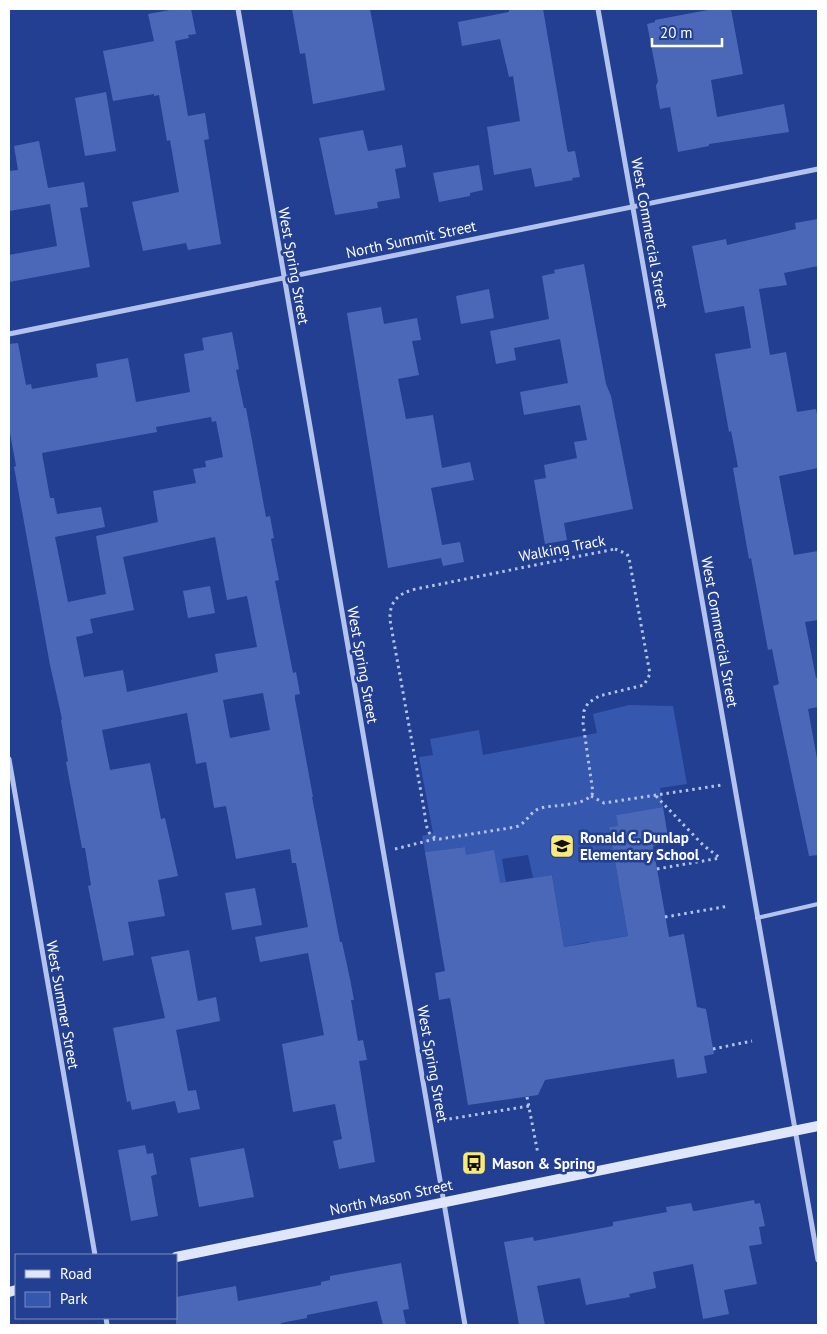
<svg xmlns="http://www.w3.org/2000/svg" width="827" height="1334" font-family="'PT Sans',sans-serif">
<style>
.green{fill:#3657ae}
.building{fill:#4b68b8;fill-rule:evenodd}
.lines{fill:none;stroke-linecap:round;stroke-linejoin:round}
.path{stroke:#b4c3ed;stroke-width:3;stroke-dasharray:2.5 4;stroke-linecap:butt}
.lane{stroke:#b4c3ed;stroke-width:4}
.street{stroke:#b4c3ed;stroke-width:5}
.secondary{stroke:#e0e6fa;stroke-width:10}
.labels{text-anchor:middle;dominant-baseline:central;stroke-width:5;stroke-linejoin:round;paint-order:stroke}
.street-label{font-size:15px;fill:#fff;stroke:#223f91}
.poi-label{font-size:15px;font-weight:bold;fill:#fff;stroke:#223f91;text-anchor:start}
</style>
<rect width="100%" height="100%" fill="#223f91"/>
<path class="green" d="M629,705L673,706L687,784L660,788L663,807L616,815L618,826L609,827L628,936L603,940L597,948L588,942L564,947L552,875L533,878L528,855L502,859L506,882L500,884L466,855L465,847L425,852L422,836L433,833L419,757L433,755L430,739L479,730L483,755L597,733L593,714Z"/>
<g class="building">
<path d="M175,9H191L196,34L188,35L189,38L175,41L188,116L205,113L209,139L204,140L221,244L188,250L186,243L143,251L132,202L179,192L170,140L167,141L159,95L154,96V94L113,101L103,51L154,41L148,14Z"/>
<path d="M292,9H370L385,90L313,104L305,53L300,54Z"/>
<path d="M509,9H543L567,149L568,152L575,151L580,177L572,178L573,180L535,187L531,168L494,175L487,127L520,121L513,76L509,77L500,39L462,46L458,22L509,12Z"/>
<path d="M713,9H731L743,74L711,80L717,117L784,104L789,132L709,144V146L678,152L670,107L660,109L656,86L658,81L647,24L655,22V20Z"/>
<path d="M106,92L116,151L85,156L75,98Z"/>
<path d="M363,130L368,151L402,145L406,167L395,169L400,198L377,202L378,208L335,215L319,138Z"/>
<path d="M39,141L48,188L84,182L88,207L80,208L90,267L9,282V255L57,246L50,204L9,211V171L18,170L14,146Z"/>
<path d="M479,165L483,190L470,193V196L439,202L433,173Z"/>
<path d="M818,219V266L784,273L787,285L759,289L770,355L786,352L797,412L816,409L818,420V468L779,476L794,555L818,551V620L805,622L816,678L818,677V707L808,709L818,764V855L809,856L773,686L779,684L772,649L768,650L751,558L749,559L733,468L738,467L731,431L729,432L715,354L751,348L744,306L705,313L692,246L726,239L727,245L796,229L795,223Z"/>
<path d="M584,264L606,384L611,396L633,509L564,523L567,540L545,544L534,480L546,478L544,465L577,458L574,442L587,440L580,405L524,415L520,392L568,383L560,339L514,348L516,360L496,364L490,331L549,319L542,276L555,273L554,270Z"/>
<path d="M489,289L494,318L461,324L456,296Z"/>
<path d="M381,307L384,324L417,318L421,340L412,341L419,375L398,379L406,419L433,415L442,468L470,462L474,480L431,488L442,545L460,542L464,562L443,566L441,558L388,568L347,313Z"/>
<path d="M232,332L239,369L236,370L244,408H246L266,517L270,516L274,538L271,539L279,580L275,581L293,673L296,672L300,694L295,695V699L313,797H312L340,942H342L350,979L354,1000H351L358,1041L363,1040L367,1060L359,1061L375,1162L339,1169L333,1141L342,1139L335,1104L293,1112L282,1044L324,1035L308,953L260,962L255,937L308,927L296,863H292L290,849L236,859L226,806L214,808L206,762L196,764L187,713L102,730L110,770L150,763L161,819L165,818L178,876L158,880L165,916L128,922L134,955L103,961L88,886L91,885L85,848H82L66,762L68,761L61,720L62,719L50,665L14,467L16,466L9,427V344L18,343L26,385L31,384L32,389L98,377L96,364L128,358L136,402L190,392L184,354L204,350L202,338ZM211,417L212,422L216,421L223,457L205,461L206,467L193,469L196,483L153,491L158,522L96,536L106,594L68,602L55,537L105,527L101,507L57,514L54,498H50L42,453L157,432L156,427ZM215,537L227,600L247,596L257,647L215,654L218,672L127,692L123,670L84,677L76,637L93,633L90,619L134,610L123,557ZM263,693L270,730L230,738L223,700Z"/>
<path d="M210,586L215,613L188,618L183,591Z"/>
<path d="M663,807L669,843L653,846L669,937L684,934L697,1007L706,1009L714,1054L704,1056L707,1073L677,1078L674,1059L545,1080L538,1095L468,1105L450,998L439,1000L435,973L445,971L425,852L465,847L466,855L494,850L500,883L552,875L564,947L628,936L609,827L618,826L616,815Z"/>
<path d="M255,888L262,925L232,930L225,893Z"/>
<path d="M189,950L198,1001L216,997L220,1021L176,1030L188,1091L196,1090L200,1109L178,1113L175,1101L132,1110L130,1101L127,1102L113,1028L165,1018L151,957Z"/>
<path d="M145,1145L147,1154L153,1153L157,1174L151,1176L158,1216L131,1221L118,1150Z"/>
<path d="M244,1148L254,1197L199,1207L190,1158Z"/>
<path d="M754,1200L755,1204L760,1203L765,1226L759,1227L762,1244L749,1246L757,1284L724,1290L729,1314L703,1319L693,1264L653,1272L656,1288L629,1294L630,1297L586,1305L580,1278L537,1286L545,1325H519L504,1242L533,1237L534,1241L613,1226V1222L667,1212L666,1207L691,1203L693,1211H695Z"/>
<path d="M401,1263L409,1309L403,1310L406,1325H383L377,1301L307,1315V1318L281,1323V1325H176V1297L236,1286L238,1301L321,1285V1282L330,1280V1276Z"/>
</g>
<g class="lines">
<g class="path">
<path d="M615,549L627,554L629,558L650,674L644,685L599,696L588,703L584,711L583,723L593,793C584,807 556,804 541,808C530,811 527,823 516,827L440,839C425,838 426,820 424,809L390,620C389,601 399,593 416,589Z"/>
<path d="M591,796L604,803L722,785"/>
<path d="M656,796L703,845L720,858"/>
<path d="M395,849L435,839"/>
<path d="M657,869L720,858"/>
<path d="M665,917L729,906"/>
<path d="M713,1049L752,1041"/>
<path d="M527,1097L538,1154"/>
<path d="M443,1120L529,1106"/>
</g>
<path class="lane" d="M757,918L818,904"/>
<g class="street">
<path d="M238,9L465,1325"/>
<path d="M598,9L818,1260"/>
<path d="M9,334L818,169"/>
<path d="M9,759L95,1255"/>
<path d="M106,1318L107,1325"/>
</g>
<g class="secondary">
<path d="M176,1257L818,1126"/>
<path d="M9,1292L16,1290"/>
</g>
</g>
<defs>
<symbol id="school-square" viewBox="-11 -11 22 22"><rect x="-9" y="-9" width="18" height="18" rx="4" fill="#f8ea76" stroke="#223f91"/><path d="M0-5L7-2L0 1L-7-2ZM-4 1L0 2.5L4 1V4Q0 6-4 4Z" fill="#111"/></symbol>
<symbol id="bus-square" viewBox="-11 -11 22 22"><rect x="-9" y="-9" width="18" height="18" rx="4" fill="#f8ea76" stroke="#223f91"/><path d="M-5-6H5V4H4V6H2V4H-2V6H-4V4H-5ZM-3.5-4V0h7V-4ZM-3.5 1.2v1.5H-2V1.2ZM2 1.2v1.5H3.5V1.2Z" fill="#111"/></symbol>
</defs>
<g fill-rule="evenodd">
<use href="#school-square" x="548" y="832" width="28" height="28"/>
<use href="#bus-square" x="460" y="1149" width="28" height="28"/>
</g>
<g class="labels">
<g class="street-label">
<text transform="translate(650 233) rotate(80)">West Commercial Street</text>
<text transform="translate(411 239) rotate(-12)">North Summit Street</text>
<text transform="translate(294 266) rotate(80)">West Spring Street</text>
<text transform="translate(562 548) rotate(-11)">Walking Track</text>
<text transform="translate(720 632) rotate(80)">West Commercial Street</text>
<text transform="translate(363 665) rotate(80)">West Spring Street</text>
<text transform="translate(63 1005) rotate(80)">West Summer Street</text>
<text transform="translate(433 1064) rotate(80)">West Spring Street</text>
<text transform="translate(391 1197) rotate(-12)">North Mason Street</text>
</g>
<g class="poi-label">
<text x="580" y="837">Ronald C. Dunlap<tspan x="580" dy="17">Elementary School</tspan></text>
<text x="492" y="1163">Mason &amp; Spring</text>
</g>
</g>
<rect width="827" height="1334" fill="none" stroke="#ffffff" stroke-width="20"/>
<rect x="15" y="1254" width="162" height="65" fill="#223f91" stroke="#7a8cbd"/>
<rect x="25" y="1270" width="25" height="8" fill="#e0e6fa" stroke="#7a8cbd"/>
<text x="60" y="1279" font-size="15" fill="#ffffff">Road</text>
<rect x="25" y="1292" width="25" height="15" fill="#3657ae" stroke="#7a8cbd"/>
<text x="60" y="1304" font-size="15" fill="#ffffff">Park</text>
<path d="M652 38v8h70v-8" fill="none" stroke="#ffffff" stroke-width="2.5"/>
<text x="660" y="38" font-size="15" fill="#ffffff" stroke="#223f91" stroke-width="4" paint-order="stroke">20 m</text>
</svg>
